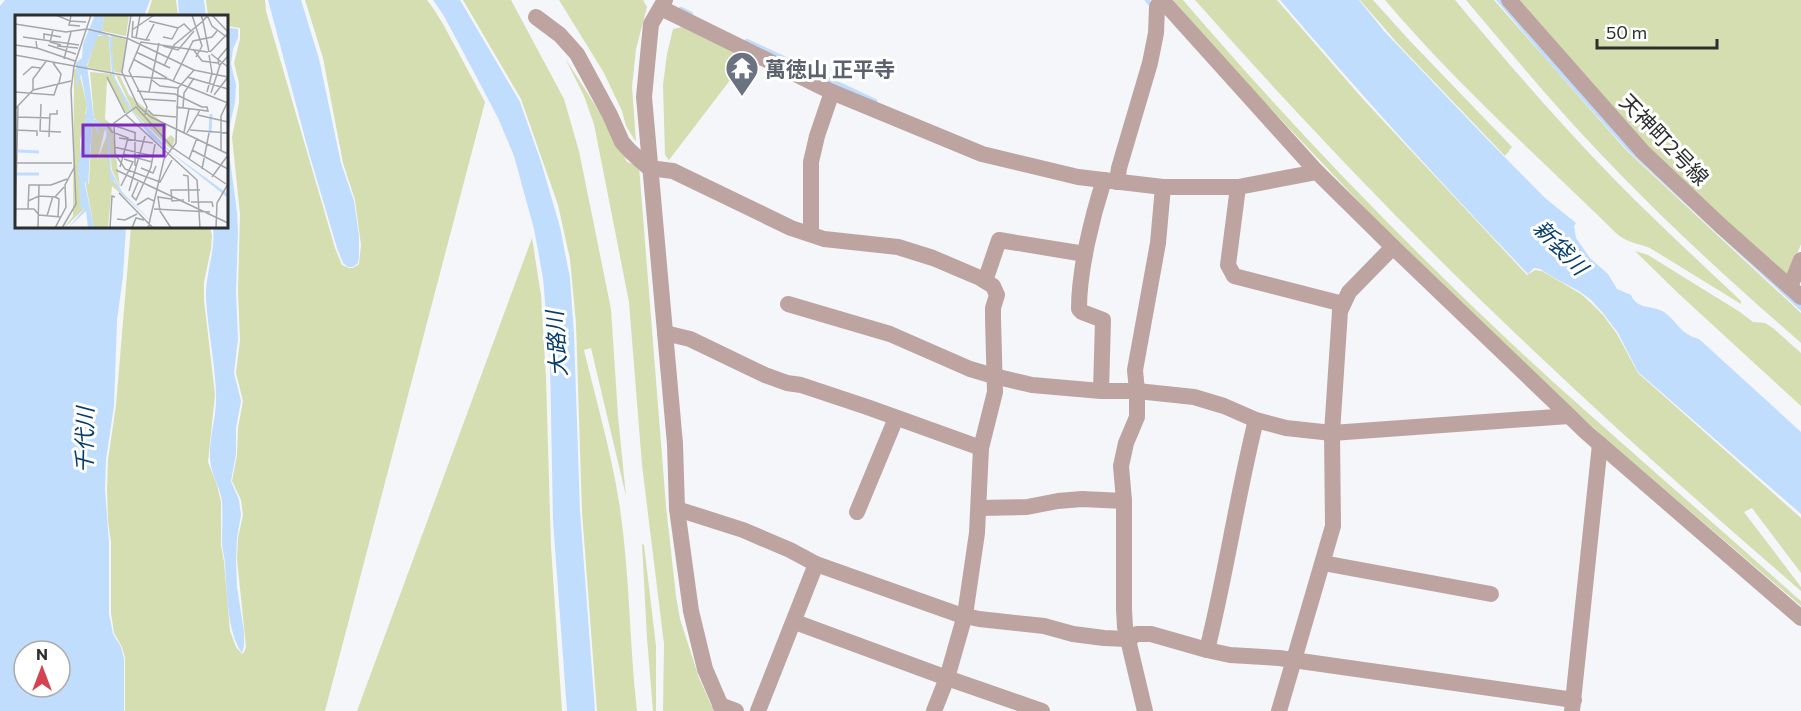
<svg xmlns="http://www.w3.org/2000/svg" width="1801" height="711" font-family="Commissioner,'Noto Sans JP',sans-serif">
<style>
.green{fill:#d4deb1}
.water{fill:#c0ddfe;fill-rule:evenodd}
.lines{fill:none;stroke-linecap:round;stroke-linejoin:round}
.stream{stroke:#c0ddfe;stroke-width:4.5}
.minor{stroke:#bea4a1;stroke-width:16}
.tertiary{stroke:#bea4a1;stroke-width:16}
.labels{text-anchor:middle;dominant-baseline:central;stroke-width:6;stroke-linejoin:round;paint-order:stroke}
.worship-label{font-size:21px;font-weight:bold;fill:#5b616d;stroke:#fff;text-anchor:start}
.street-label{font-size:21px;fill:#2d2e2f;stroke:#fff}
.water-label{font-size:22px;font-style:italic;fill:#063c6d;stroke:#fff}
.inset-river{fill:none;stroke:#c0ddfe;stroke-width:3}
.inset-road{fill:none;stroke:#a5a6a9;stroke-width:1.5}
.view{fill:#7b2cbf;fill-opacity:0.15;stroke:#7b2cbf;stroke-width:3}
.inset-edge{fill:none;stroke:#2d2e2f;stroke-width:3}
</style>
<rect width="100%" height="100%" fill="#f5f6fa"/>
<g class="green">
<path d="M152,0H176L178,16H147Z"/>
<path d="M206,0H265L266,11L335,248L342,265L349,268H353L359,264L361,245L355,200L343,163L323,58L305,0H427L433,8L443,24L485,102L325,711H125V658L122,647L114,633L111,613V542L108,521L107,488L108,460L116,405L131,227H210L212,236L211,249L204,282V300L215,395L208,462L217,485L221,502V545L224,562L230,631L236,647L242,654L244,652L246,647L237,559L238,538L243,515L241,500L232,481L237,455L238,428L243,401L236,373L240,340L238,291L240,214L232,137L239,103V83L234,63L240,39V28L227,26L226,16H208Z"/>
<path d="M463,0H511L564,99L579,151L611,309L618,416L626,496L591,348L584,350C596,400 611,451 619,502C630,571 629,641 637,711H597L582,512L576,323L570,259L558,205L521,99Z"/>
<path d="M559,0H643L647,7L636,49L632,87L636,142L626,126L622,111L604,73Z"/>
<path d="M1173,0H1183C1297,133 1421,261 1551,380C1632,453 1714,523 1795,596L1801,601V606L1615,447L1542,381L1397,242L1235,71Z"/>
<path d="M1195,0H1277L1362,98L1527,275L1535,270L1542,271L1581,294L1590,302L1603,315L1617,334L1638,373L1801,518V573L1752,508L1744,512L1801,587V591C1711,513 1621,434 1535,352C1416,240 1303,122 1195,0Z"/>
<path d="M1360,0H1373L1410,41L1512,147L1505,156L1399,45Z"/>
<path d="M1385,0H1455C1507,62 1559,123 1616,181C1656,222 1699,261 1741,301V304L1650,248C1637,243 1628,243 1617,234C1539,157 1456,84 1385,0Z"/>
<path d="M1466,0H1494L1626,150L1801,313V343C1738,288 1676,232 1617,171C1564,117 1515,58 1466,0Z"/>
<path d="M1516,0H1801V244L1789,274L1784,275L1645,146Z"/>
<path d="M682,27L747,58L669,160L665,155L663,85L667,54L673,29Z"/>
<path d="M565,58L602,116L627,162L639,166L666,506L676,596L680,619L699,678L714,711H663L664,644L642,465L629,302L594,124L584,96Z"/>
<path d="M532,238L541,295L546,378L551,547L562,711H357Z"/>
<path d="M1635,251L1648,255L1740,312L1753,322L1765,323L1773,328L1801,353V406L1679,294Z"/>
<path d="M642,544L644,545L656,646V711H653L647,638Z"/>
</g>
<g class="water">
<path d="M5,0H150L144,16H16V226L126,227L123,276L117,320L114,406L106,460L105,489L109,543V614L113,634L121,647L124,659V711H0V6ZM24,651H60V687H24Z"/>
<path d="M178,0H204L206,16H179Z"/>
<path d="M268,0H301L319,59L341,163L354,201L359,236V257L358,263L353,267H348L343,263L337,248L309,153Z"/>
<path d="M433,0H460L520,102L541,162L560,227L570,278L574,334L580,511L595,711H567L553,521L550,360L543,278L534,229L514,156L498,118L477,78L444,16Z"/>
<path d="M1280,0H1359L1384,31L1486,138L1545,198L1576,223L1574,226L1576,238L1590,258L1608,274L1617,289L1631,295C1637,310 1653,305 1664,312C1678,322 1680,334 1699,339L1801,432V514L1638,372L1618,333L1603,313L1590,299L1579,291L1558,280L1540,269L1534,268L1528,274C1443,185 1360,94 1280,0Z"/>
<path d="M1496,0H1502L1801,304V311L1627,150L1546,59Z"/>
<path d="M231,28L238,29V38L233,49L231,64L236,85L235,102L227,138L237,212L238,232L236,292L238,339L234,373L241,401L236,428V454L231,481L239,500L241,515L237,538L236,560L237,587L244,632V646L242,653C227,633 227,590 225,565C225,557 222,550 222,542C222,529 223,515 222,501C220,486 210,473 210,457C209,437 217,416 216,394C215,362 208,331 206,299C205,274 216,251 213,227L226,226V29Z"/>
</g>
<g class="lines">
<g class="stream">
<path d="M1147,0L1153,7"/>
<path d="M681,9L691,14"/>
<path d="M747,41L875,101"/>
</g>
<g class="minor">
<path d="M1162,0L1317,172L1393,247L1587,433L1801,618"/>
<path d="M1509,0L1643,152L1720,225L1801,297"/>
<path d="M661,8L832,92L982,154L1078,177L1163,187H1238L1317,172"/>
<path d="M536,17L560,35L577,54L610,115L622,142L630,151L649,168L673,171L791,228L824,239L898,247L933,258L980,278L993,286L997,295L993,308V319L995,392L981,448L977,533L965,615L947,678L934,711"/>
<path d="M1117,182L1119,168L1150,63L1156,33L1157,7L1161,0"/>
<path d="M1238,187L1228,265L1234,276L1343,304"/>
<path d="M811,234V162L817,136L832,92"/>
<path d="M985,281L999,240L1085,254"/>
<path d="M1790,287L1801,260"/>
<path d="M788,304L890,334L970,369L994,376L1032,385L1101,391H1137L1194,397L1224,406L1256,420L1286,428L1332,433L1569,416"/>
<path d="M665,333L690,339L765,375L787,383L801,385L867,407L981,448"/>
<path d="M1101,391L1103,320L1082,312L1079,309C1079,270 1092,217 1104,180"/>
<path d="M979,508L1027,507L1058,501L1082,499L1124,501"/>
<path d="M677,509L743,530L790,550L816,564L957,614L979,619L1044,626L1073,634L1104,638L1128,639L1137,634H1151L1207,650L1230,655L1279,658L1574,700"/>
<path d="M857,512L896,418"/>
<path d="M1323,563L1491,594"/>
<path d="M795,622L947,678L1042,711"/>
<path d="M1207,650C1226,574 1237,496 1256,420"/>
<path d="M720,705L736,711"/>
<path d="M758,711L816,564"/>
<path d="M1145,711L1125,627L1124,609V501L1121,466L1126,443L1137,417V391L1135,370L1158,243L1163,187"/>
<path d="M1279,711L1333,526L1332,433L1340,311L1349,292L1393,247"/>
<path d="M1572,711L1600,444"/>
</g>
<path class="tertiary" d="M665,0L651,24L644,97L675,444L677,509L691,611L705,669L723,711"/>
</g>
<defs>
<symbol id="temple-pin" viewBox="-11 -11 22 30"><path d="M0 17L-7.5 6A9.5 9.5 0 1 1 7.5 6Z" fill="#6b7280" stroke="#fff"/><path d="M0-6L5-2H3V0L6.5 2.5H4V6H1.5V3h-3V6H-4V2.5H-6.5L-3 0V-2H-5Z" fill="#fff"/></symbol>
</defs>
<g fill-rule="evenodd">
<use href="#temple-pin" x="723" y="49" width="38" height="52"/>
</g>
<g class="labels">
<g class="worship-label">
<text x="765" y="68">萬徳山 正平寺</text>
</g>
<g class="street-label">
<text transform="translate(1665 139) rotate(46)">天神町2号線</text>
</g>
<g class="water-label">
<text transform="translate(1561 247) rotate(46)">新袋川</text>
<text transform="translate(556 344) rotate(-94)">大路川</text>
<text transform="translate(84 440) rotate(-89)">千代川</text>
</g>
</g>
<g transform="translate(15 15)">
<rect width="213" height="213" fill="#f5f6fa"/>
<path d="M89,0H114L111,21L87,16ZM96,20L112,25L107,58L100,57L98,51ZM82,21H94L96,57L72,52ZM63,53L72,90L70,99L73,98L65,125L66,193H70L49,213L58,201L59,55ZM75,57L97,59L115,95L111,98L92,65L90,104L97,110L105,172L97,155L92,114L79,103ZM101,60L105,61L114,80L152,111L148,122L151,124L156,120L160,124L156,134L119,98ZM77,105L84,121L82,109L90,114L82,146L92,120L96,163L114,186L97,171L93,213H79L71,170V166L74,169Z" fill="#d4deb1"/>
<path d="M80,0H89L87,16L98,24L100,0L97,35L100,63L119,98L158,139L213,179V183L136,122L109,86L106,87L109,85L97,59L94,22L83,20L72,50L79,104L88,109L92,114L94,122L96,155L107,177L143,213L104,176L99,165L96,169L91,116L82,108L84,121L78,106L79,139L77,106L73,171L71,166L70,169L79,213H73L71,196L53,213L70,193L66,194L63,153L72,91L66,59L62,75L61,48L67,43L68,29Z" fill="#c0ddfe"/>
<path class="inset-river" d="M195,118L196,99M3,136L24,137M2,159H24"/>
<path class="inset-road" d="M41,0L55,6L56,0M116,0L107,57L123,91L136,102L213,139M177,0L187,31L181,42M192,0L197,11L213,23M193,0L188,6L194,37M197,0L213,17M118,6L117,22L131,25M134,6L163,13L169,9L176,16M0,9L51,17L72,14M65,11L54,10L55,6L71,7M72,14L114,24L179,55M38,15L35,27L46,30M117,15L139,0M8,22L64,30M148,22L157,24L163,13M121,23L125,0M29,24V19L46,22M135,25H131L139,9M0,30L22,33L21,26M33,30L61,39M42,31L63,33M148,31L163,35L179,16M22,33L60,46M178,34L187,46L203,48M121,37L155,53M195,37L213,18M196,39L213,52M0,40L113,61L153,64L213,88M194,40L197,58M49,44L56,17M118,44L152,63M38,48L46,59L44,68M204,50L203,44L213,32M149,51L159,30L188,6L186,0M8,60L17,52L26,53M92,62L110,98M172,62L213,74M137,65L145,71L163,73M158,66L178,26L197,22L202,16M18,75L56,66M122,76L160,79L187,92M0,77L39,80L43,68M134,77L144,28M192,77L197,58M196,78L205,50L213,41M199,80L213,62M128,84L161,86M26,89L25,116L46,117M161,92L193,96L192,92H187M168,93L169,78L179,63M0,94L18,75V64L32,45M133,95L138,100L161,102M111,100L182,165L185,213M130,100L132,92L114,56L126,27L193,37M183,100L213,107M3,102L35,103M92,110L97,117L113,123L105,152M98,110L121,118M0,115L22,116V121M175,115L213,118M169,117L174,94M120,118V151M172,118L185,95M34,122L35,99H42V95M104,123L138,128M99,132L138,141M177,135L213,154M206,135V101L213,86M108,139L137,147M174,144L182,123M157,145L145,167L110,154L100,139L99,108L121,92L158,133L211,169M0,148H57M126,153L138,158L141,151M187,154L194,118M101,155L213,208M168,160L173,161L174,187M197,162L213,140M123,167L117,181L121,185L136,152L140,129M106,171L118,147L109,144M114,176L130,121M104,178L138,213M40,182L44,184L43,202M156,184L143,182L145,196L156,213M169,185L157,186L156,175H185M13,186L24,181L40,182L49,172M176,187H197L198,192M122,190L133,183L139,186M0,194H19L24,200L46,202M13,194L14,170H36L52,164M139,194L195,197M32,201L38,181M102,204L110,205L122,199M0,213L3,92M23,213L24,170M40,213L51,192L50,170L60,151M47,213L61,189L56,75L59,51L76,0M95,213L97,181L100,182M117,213L121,203L129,205M133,213L149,144L161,128L163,73L179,55L213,62M201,213L202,188L213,169"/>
<path class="view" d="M68,110H149V141H68Z"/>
<rect width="213" height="213" class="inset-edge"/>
</g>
<g transform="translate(42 669)"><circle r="28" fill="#ffffff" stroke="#ababac" stroke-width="1.5"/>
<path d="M0-4.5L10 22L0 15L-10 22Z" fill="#d34352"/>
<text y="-9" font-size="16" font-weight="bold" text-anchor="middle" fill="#2d2e2f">N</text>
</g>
<path d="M1597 39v9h120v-9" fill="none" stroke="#2d2e2f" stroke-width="3"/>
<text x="1606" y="39" font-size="18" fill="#2d2e2f" stroke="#ffffff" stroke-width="4.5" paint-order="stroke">50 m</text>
</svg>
